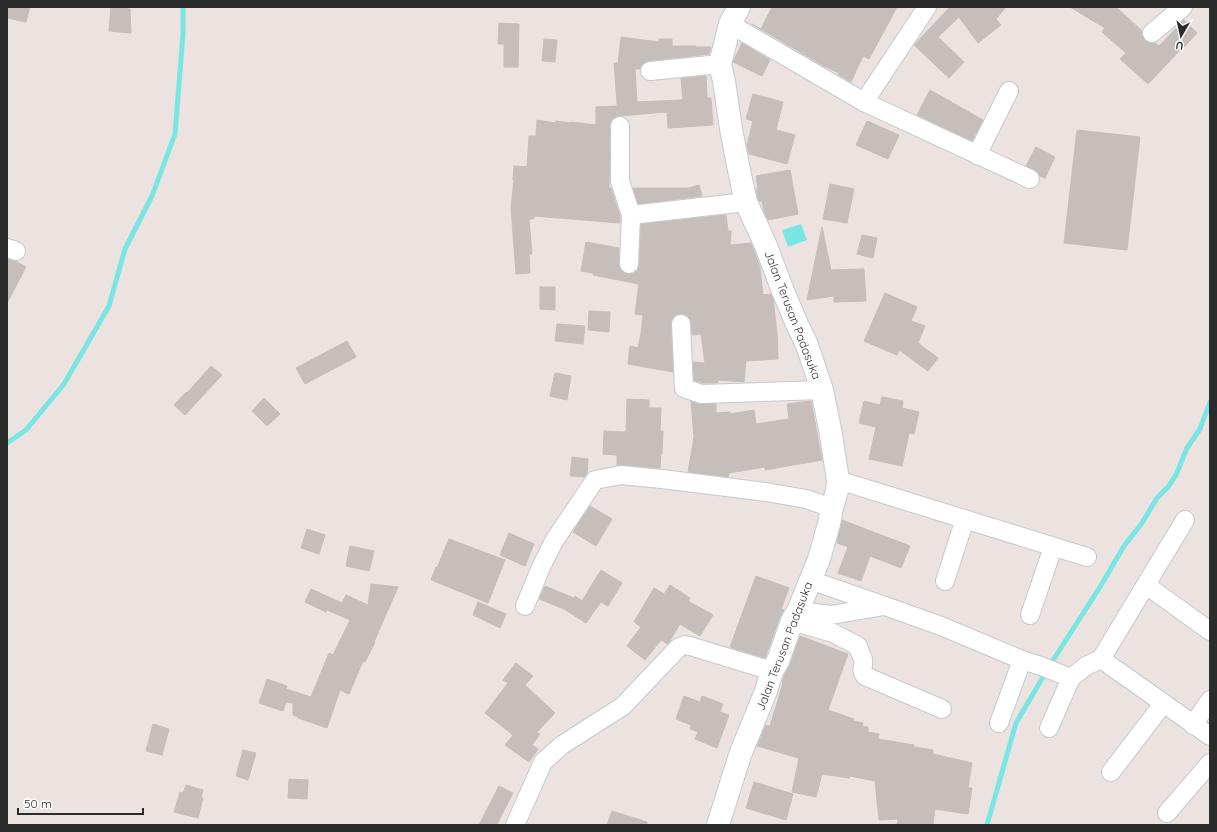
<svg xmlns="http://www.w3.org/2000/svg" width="1217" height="832" font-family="Quicksand,sans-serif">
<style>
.water{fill:#79e6e4}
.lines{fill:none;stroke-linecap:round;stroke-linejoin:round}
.stream{stroke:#79e6e4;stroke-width:5}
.building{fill:#c5beba;stroke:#c7beb8}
.street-casing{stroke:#c3c9d1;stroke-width:20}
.secondary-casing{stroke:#c3c9d1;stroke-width:24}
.street{stroke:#fff;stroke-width:18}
.secondary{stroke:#fff;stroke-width:22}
.labels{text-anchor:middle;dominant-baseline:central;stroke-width:3;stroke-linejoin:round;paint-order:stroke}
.street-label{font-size:12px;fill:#2b2b2b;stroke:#fff}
</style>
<rect width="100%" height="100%" fill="#ece2df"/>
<path class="water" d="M801,224L807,240L788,247L782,230Z"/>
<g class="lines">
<g class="stream">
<path d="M7,443L26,430L64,384L109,306L125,249L152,196L175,134L183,34V7"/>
<path d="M1050,665L1100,587L1124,546L1142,523L1157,498L1168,487L1176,475L1187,448L1200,429L1210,402"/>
<path d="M987,825L1016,723L1046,672"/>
</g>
</g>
<g class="building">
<path d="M7,7H30L26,22L7,18Z"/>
<path d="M111,7L130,9L131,33L109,31Z"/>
<path d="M772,7H897L869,59L863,56L851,82L839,75V73L824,66L752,24L761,29Z"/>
<path d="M950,7H1006L996,19L1001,25L978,43L959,17L938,37L964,62L949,78L914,45Z"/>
<path d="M1070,7H1116L1142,31V35L1144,40L1149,43H1155L1159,46L1184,20L1197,33L1184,47H1183L1148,84L1120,59L1126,53L1102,32L1105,28Z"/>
<path d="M499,23L519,24L518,67H504V44H498Z"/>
<path d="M621,37L659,42V39H672V46H696V47H711L709,54L649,61L644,63L640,69H635L637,102L683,100L681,78L706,76L707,98H711L713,125L668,128L667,112L618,116L614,63H618Z"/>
<path d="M544,39L557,40L555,62L542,61Z"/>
<path d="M742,43L770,60L762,76L733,62Z"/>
<path d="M930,90L983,120L972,141L917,115Z"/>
<path d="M753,94L783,102L776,130L795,135L787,164L749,154L747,145L753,121L746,119Z"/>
<path d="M617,106V116L611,120L610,126L609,188H611L620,216V223L534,216V219H529L532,254H529L530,273L516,274L511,208L514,180H513L514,166L527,167L529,136H536L537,120L556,123V121L571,123V122L596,125V107Z"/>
<path d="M867,121L899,135L888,159L856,145Z"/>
<path d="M1077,130L1140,137L1127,250L1064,243Z"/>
<path d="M1036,147L1055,157L1045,178L1040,176L1038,173L1035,170L1026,166Z"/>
<path d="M790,170L798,214L768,220L764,211L762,201H759L758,198L756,189H758L756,176Z"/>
<path d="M830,184L854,189L847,223L823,219Z"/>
<path d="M699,185L702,196L638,204L633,188H689Z"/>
<path d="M726,215L728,231H731L730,245L751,243L760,267L763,295L771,294L773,298L777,333L778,359L746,361L744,382L718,380V383H703L694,380L693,362L705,363L701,334L692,335L691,324L690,319L686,315L681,314L675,315L672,319L671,324L673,372L628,364L630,346L638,348L641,334L643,315L635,314L639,284L593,275V273L581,271L586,242L619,248V264L620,269L624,273L629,274L634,273L638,270L639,265L641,224Z"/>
<path d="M822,227L831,270L864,269L866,301L834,302V296L807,300Z"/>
<path d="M862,235L877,238L873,258L857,254Z"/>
<path d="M7,259L15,261L26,267L7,303Z"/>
<path d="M540,287H555V310L540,309Z"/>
<path d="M885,293L917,307L911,321L925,326L918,343L938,358L928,371L899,350L897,355L864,341Z"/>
<path d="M589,311L610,312L609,332L588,330Z"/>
<path d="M557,324L585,326L583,344L555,341Z"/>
<path d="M347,341L356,357L305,384L296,368Z"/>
<path d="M211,366L222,375L185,415L174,405L186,392L187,393Z"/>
<path d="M555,373L571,376L567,400L550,396Z"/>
<path d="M882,397L903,401L902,408L919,412L914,434L909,433L902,466L869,459L876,427L859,423L864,401L880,405Z"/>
<path d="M264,398L280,414L267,426L252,411Z"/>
<path d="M627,399L649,400V408H661L660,431H663L662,454H661L660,468L622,465H617V455L603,454L604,431L626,432Z"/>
<path d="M691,401L701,404H716V413L730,412V414L754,410L756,424L789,419L787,404L811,401L822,460L765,470V467L729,473L728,477L688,472L694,437Z"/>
<path d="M572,457L588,459L587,474L584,477L570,476Z"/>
<path d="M590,506L612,519L596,546L573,532Z"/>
<path d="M842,520L910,546L901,568L870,556L861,581L838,573L848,547L837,543Z"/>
<path d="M307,529L325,535L319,554L301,548Z"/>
<path d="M509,533L534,544L525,566L500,555Z"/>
<path d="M449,539L505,560L488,603L431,580L436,567L437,568Z"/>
<path d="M350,546L374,551L369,571L346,566Z"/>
<path d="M601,570L622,583L608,606L601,602L586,623L564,609L539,599L545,586L574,598L575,596L582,601Z"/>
<path d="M756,576L789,588L781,609L784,610L780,617L765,658L730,647Z"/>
<path d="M371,584L398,587L374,642H375L365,662L363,661L349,694L340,690L327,728L298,718V717L293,715V703L286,702L283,711L259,703L267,679L287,686L286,689L311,697L329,653L333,655L350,620L327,610L326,612L305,602L311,589L342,603L346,595L368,605Z"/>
<path d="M670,585L690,598L688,601L713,615L700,636L680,624L668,644L661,640L645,660L627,646L641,627L634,622L654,588L664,594Z"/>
<path d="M478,602L506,614L500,628L473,615Z"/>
<path d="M800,636L848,654L828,710L854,719L853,721L863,723L862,726L868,727V732L879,734L878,739L914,745V747L933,750V754L972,763L968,788H972L968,814L935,809L933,825H897L898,819L879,820L875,781L850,776L849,778L822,774L816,797L792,792L799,758L757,746L766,725L770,726L783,683H782L784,676L790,665Z"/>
<path d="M516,663L533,676L525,685L555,713L537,732L540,734L532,745L538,749L529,762L505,745L513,735L485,713L508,683L503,680Z"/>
<path d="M684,696L700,702L702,696L723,704L720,712L729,715L717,748L695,739L698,732L690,729L691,725L676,719Z"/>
<path d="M153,724L169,729L162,755L146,751Z"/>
<path d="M243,750L256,753L248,780L236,776Z"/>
<path d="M289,779L308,780L307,799L288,798Z"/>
<path d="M754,782L793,794L786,820L746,808Z"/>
<path d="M186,785L203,790L201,798H203L198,818L174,812L180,792L183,793Z"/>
<path d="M499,786L513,793L501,816L497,825H479Z"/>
<path d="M612,811L647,822V825H607Z"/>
</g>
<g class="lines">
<defs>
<g id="street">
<path d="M730,24L864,102L1030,179"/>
<path d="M1152,33L1183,7"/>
<path d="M650,71L720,64"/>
<path d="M864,102L927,7"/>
<path d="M620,126V181L631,215L746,202"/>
<path d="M977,155L1009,91"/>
<path d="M7,248L16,251"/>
<path d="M629,264L631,215"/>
<path d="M681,324L684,388L701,394L822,390"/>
<path d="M838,480L1087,557"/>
<path d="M1185,520L1101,659L1210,736"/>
<path d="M810,580L885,606L941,626L1022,660L1041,666L1071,678L1086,666L1101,659"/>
<path d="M945,581L965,519"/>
<path d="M1146,585L1210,631"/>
<path d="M525,606L541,567L554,541L595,480L621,475L662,479L766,492L806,499L832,508"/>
<path d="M798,611L831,615L884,606"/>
<path d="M1030,615L1053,547"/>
<path d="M792,621L833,633L858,646C859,650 861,655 863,659C865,667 859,669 865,676L942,709"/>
<path d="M999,723L1022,660"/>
<path d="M1193,725L1210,700"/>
<path d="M1049,728L1071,678"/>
<path d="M1111,772L1163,704"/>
<path d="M1167,813L1210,763"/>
<path d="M515,825L543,762L562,745L623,706L678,648L685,645L690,646L772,671"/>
</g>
<path id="secondary" d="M718,825L740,755L766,691L772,671L778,661L792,621L798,611L819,559L829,524L832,508L837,491L838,480L830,429L822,390L807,345L797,324L783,291L766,246L746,202L740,175L731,129L724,81L720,64L730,24L739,7"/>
</defs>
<use href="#street" class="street-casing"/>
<use href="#secondary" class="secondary-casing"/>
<use href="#street" class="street"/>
<use href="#secondary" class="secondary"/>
</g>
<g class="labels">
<g class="street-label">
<text transform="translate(793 315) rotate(69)">Jalan Terusan Padasuka</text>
<text transform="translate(784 646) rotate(-69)">Jalan Terusan Padasuka</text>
</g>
</g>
<rect width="1217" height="832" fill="none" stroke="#2b2b2b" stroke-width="16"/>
<g transform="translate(1181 36) rotate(189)" stroke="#ffffff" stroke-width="3" paint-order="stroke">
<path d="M0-3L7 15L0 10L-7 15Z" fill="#2b2b2b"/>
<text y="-6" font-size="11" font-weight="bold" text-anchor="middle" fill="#2b2b2b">U</text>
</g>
<path d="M18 808v6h125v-6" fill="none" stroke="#2b2b2b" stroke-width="2"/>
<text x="24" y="808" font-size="12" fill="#2b2b2b" stroke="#ffffff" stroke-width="3" paint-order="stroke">50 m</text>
</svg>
